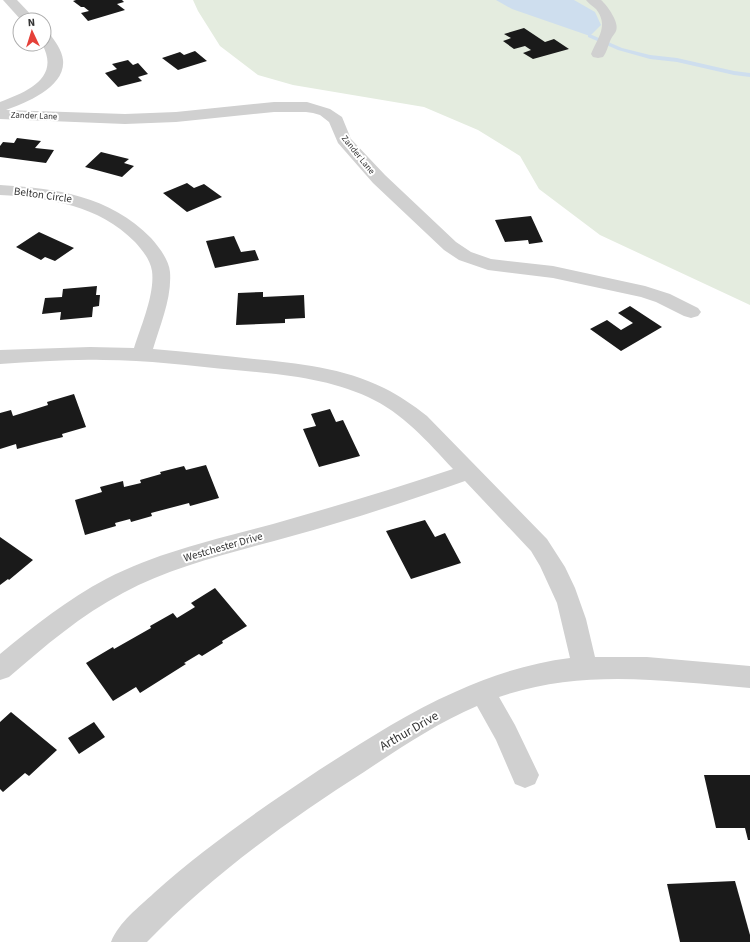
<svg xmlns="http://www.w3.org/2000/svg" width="750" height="942" font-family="'Source Sans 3',sans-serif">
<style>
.green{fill:#e4ecdf}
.water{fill:#cedeee}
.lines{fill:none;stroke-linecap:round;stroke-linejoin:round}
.stream{fill:#cedeee;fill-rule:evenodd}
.building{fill:#1a1a1a}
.minor{fill:#d0d0d0;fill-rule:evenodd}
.labels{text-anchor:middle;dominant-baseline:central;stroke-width:4;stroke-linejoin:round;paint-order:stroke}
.far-street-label{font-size:9px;fill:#333;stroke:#fff}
.street-label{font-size:11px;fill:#333;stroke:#fff}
.near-street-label{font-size:13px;fill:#333;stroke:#fff}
</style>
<rect width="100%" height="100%" fill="#fff"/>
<path class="green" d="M193,0H750V305L600,235L539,189L520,156L478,130L424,107L293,85L258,75L220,46L198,11Z"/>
<path class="water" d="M496,0H574L595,12L601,25L590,36L512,9Z"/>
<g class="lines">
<path class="stream" d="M588,35H592L622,48L650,55L677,58L734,71L750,73V77L734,75L677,62L650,59L618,50L588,37Z"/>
</g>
<g class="building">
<path d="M76,0H122L124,2L117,4L125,10L88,21L81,13L89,11L84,7H81L73,1Z"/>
<path d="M524,28L545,42L554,39L569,49L533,59L523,53L531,50L525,46L514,49L503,41L511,38L504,34Z"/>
<path d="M195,51L207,61L178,70L162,58L180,52L184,55Z"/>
<path d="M128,60L133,65L138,63L148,74L138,77L142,81L118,87L105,73L117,69L112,64Z"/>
<path d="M17,138L41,141L35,148L54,150L46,163L0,157V146L3,142L14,143Z"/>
<path d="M101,152L129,159L124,163L134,166L122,177L85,167Z"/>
<path d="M187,183L194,188L204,184L222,197L187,212L163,193Z"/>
<path d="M531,216L543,242L529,244L528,240L505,242L495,220Z"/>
<path d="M39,232L74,248L55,261L45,257L41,260L16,247Z"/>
<path d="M234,236L241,252L255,250L259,260L215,268L206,241Z"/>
<path d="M97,286L96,295H100L99,306L93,307L92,317L60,320L61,312L42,314L45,298L62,297L63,289Z"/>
<path d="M263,292V297L304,295L305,318L285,319V323L236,325L238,293Z"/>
<path d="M630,306L662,327L621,351L590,329L607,320L621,330L633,323L618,313Z"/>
<path d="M74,394L86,427L62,434L63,437L43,442L17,449L16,444L0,449V413L11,410L13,416L48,405L47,402Z"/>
<path d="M330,409L336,422L343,420L360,456L319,467L303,429L316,426L311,414Z"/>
<path d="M206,465L219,498L190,506L189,503L151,513L152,516L131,522L130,519L115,523L116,526L85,535L75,500L102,492L100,487L123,481L124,487L141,483L140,480L161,474L160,472L184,466L186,470Z"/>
<path d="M425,520L435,537L445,533L461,563L411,579L386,531Z"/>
<path d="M0,537L33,560L9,580L8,579L0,585Z"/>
<path d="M215,588L247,626L222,641L223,643L202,656L199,654L184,663L186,664L140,693L136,687L113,701L86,663L113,647L114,649L151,628L150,626L173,613L177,618L195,607L191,603Z"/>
<path d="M11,712L57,750L29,776L25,773L3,792L0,789V722Z"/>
<path d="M94,722L105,737L79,754L68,738Z"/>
<path d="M704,775H750V840H748L745,828H716Z"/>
<path d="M735,881L750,935V942H680L667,884Z"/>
</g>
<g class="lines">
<g class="minor">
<path d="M3,0H17L36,20H21Z"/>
<path d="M586,0H601C607,5 620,23 616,31C615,34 612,36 611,39C608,45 607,52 603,57L598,58L593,57L591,54C598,37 609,26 596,9C593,6 589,4 586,0Z"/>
<path d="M44,32L49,33C55,41 62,50 63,60C66,87 26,103 6,110L125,114L176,112L274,102H307L330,109L342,117L351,139L385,175L456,242L471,252L491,259L553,266L645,286L670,294L698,308L701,312L698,316L691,318L684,316L656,302L641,297L553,278L488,270L459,260L444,250L373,183L338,143L329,122L320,115L313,113L306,112H274L176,122L125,124L0,119V102C27,92 61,78 42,44H44Z"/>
<path d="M0,185C56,188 110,196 151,238C159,247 169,260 170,272C172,298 160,325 153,349C187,352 220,355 254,359C297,363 344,368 384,388C400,396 413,405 427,416L547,539L565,567L575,588L586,619L595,657H647L750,666V688C665,681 583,668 499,697L515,725L539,775L535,784L525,788L515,784L496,740L477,706C437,723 400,748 364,772C287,821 211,876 147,942H111C119,922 139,907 154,893C205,847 262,808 319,770C363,742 407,713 455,692C492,675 530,663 570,658L557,603L540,566L531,551L465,481C408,501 350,520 292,536C235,552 175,565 123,593C81,615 45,646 9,677L0,680V654C34,626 68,599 106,579C158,552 217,539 273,524C333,507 393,489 453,469C427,441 403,413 368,397C327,378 280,374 235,370C191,366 147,360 103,360C69,359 34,362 0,364V350L90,347L134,348C141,326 155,294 152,271C150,259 142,250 135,242C99,205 49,198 0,195Z"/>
</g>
</g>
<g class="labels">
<g class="far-street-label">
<text transform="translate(34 116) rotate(2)">Zander Lane</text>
<text transform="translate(358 155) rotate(51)">Zander Lane</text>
</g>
<g class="street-label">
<text transform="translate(43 195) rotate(8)">Belton Circle</text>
<text transform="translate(223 547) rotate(-16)">Westchester Drive</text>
</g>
<g class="near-street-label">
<text transform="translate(409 731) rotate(-30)">Arthur Drive</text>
</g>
</g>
<g transform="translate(32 32) rotate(356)"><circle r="19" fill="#ffffff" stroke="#adadad"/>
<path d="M0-3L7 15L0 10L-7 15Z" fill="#e54039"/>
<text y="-6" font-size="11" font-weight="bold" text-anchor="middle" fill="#333333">N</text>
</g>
</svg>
